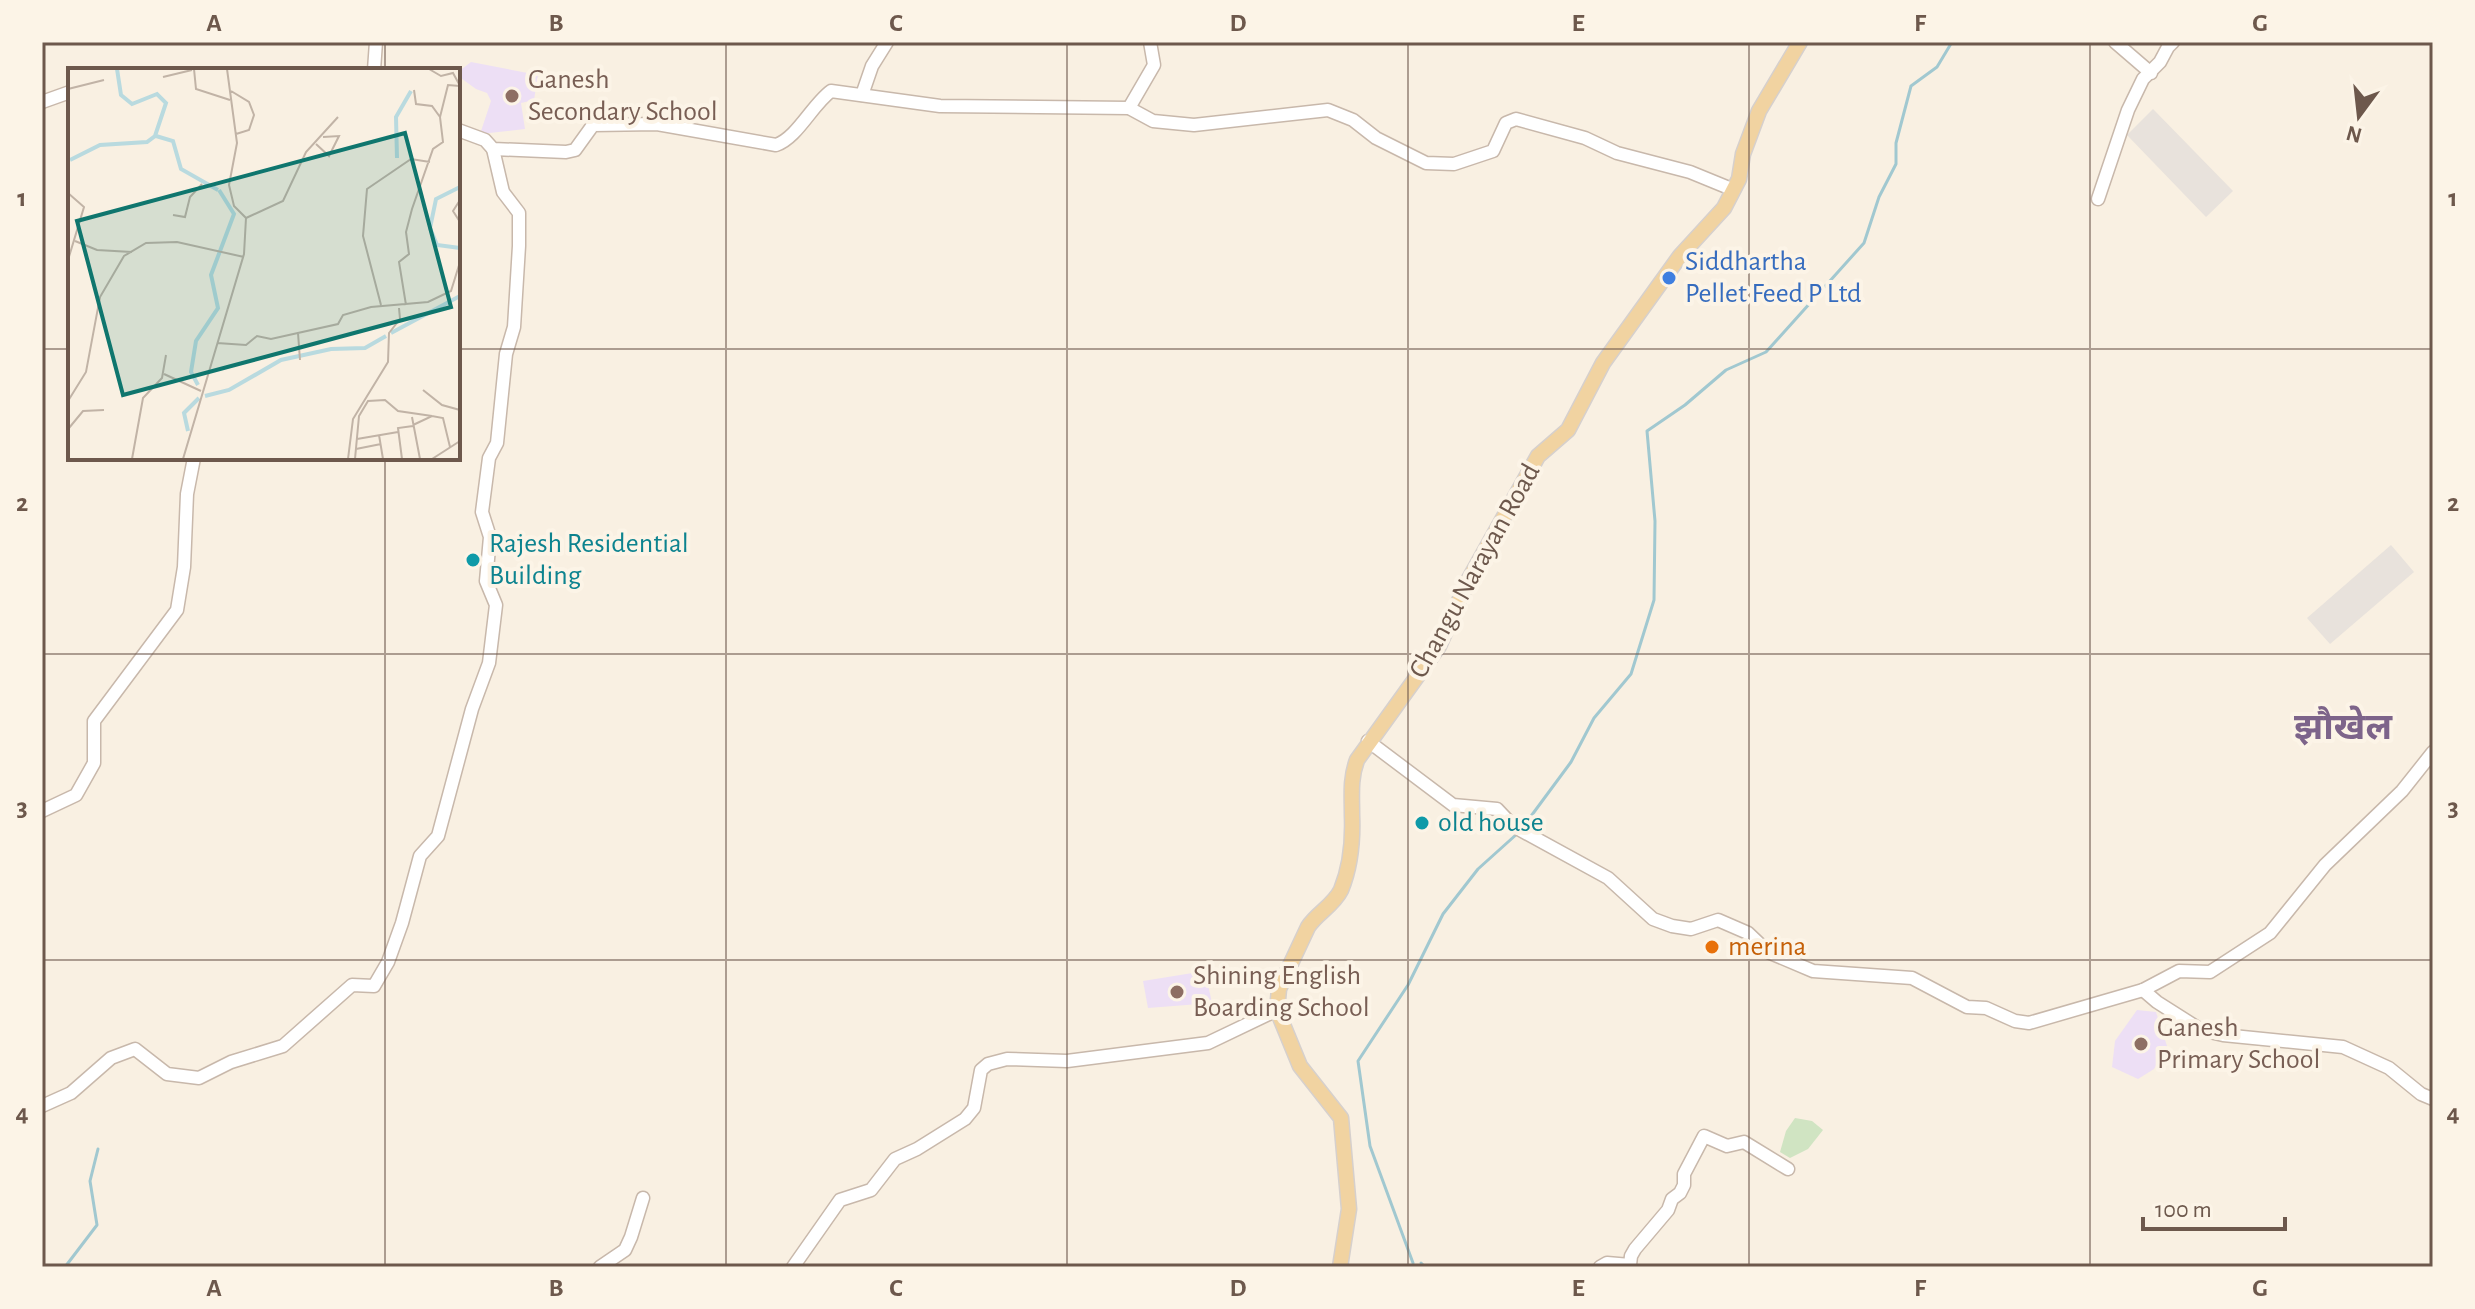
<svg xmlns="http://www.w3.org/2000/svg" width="2475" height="1309" font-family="'Alegreya Sans','Noto Sans Devanagari',sans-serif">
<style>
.industrial{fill:#e8e2dc}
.education{fill:#eddff5}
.green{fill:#d0e4c2}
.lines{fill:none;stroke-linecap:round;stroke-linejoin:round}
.stream{stroke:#a1c8d0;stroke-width:3}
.minor-casing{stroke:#c8b8ab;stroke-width:15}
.major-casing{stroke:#d6d0cd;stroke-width:17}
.minor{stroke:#fff;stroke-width:12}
.major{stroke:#f1d3a1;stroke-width:14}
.grid{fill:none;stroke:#6d584c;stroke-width:2;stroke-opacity:0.55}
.education-dot{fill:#8d6e63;stroke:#fcf4e7;stroke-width:3}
.shop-dot{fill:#3f7fe0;stroke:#fcf4e7;stroke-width:3}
.culture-dot{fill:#0f9aa8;stroke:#fcf4e7;stroke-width:3}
.food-dot{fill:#e8710a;stroke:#fcf4e7;stroke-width:3}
.labels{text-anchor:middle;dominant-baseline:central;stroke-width:8;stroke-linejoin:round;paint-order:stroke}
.education-label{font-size:28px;fill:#785e54;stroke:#fcf4e7;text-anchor:start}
.shop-label{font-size:28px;fill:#366cbe;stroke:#fcf4e7;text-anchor:start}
.culture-label{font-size:28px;fill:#0d838f;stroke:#fcf4e7;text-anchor:start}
.street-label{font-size:28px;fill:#6d584c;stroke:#fcf4e7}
.food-label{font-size:28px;fill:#c56008;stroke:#fcf4e7;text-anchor:start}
.district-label{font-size:36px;font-weight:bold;fill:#7d648a;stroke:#fcf4e7}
.inset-river{fill:none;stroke:#b9dadf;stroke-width:4}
.inset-road{fill:none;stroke:#c1b3a6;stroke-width:2}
.view{fill:#0f766e;fill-opacity:0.15;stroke:#0f766e;stroke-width:4}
.inset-edge{fill:none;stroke:#6d584c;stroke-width:4}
.neatline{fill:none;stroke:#6d584c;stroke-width:3}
.grid-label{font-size:26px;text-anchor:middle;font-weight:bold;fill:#6d584c}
</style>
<rect width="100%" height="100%" fill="#f9f0e2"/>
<g class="industrial">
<path d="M2153,109L2233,191L2206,217L2127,135Z"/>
<path d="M2391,545L2414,572L2330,644L2307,618Z"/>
</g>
<g class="education">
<path d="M471,62L538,75L534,100L521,103L525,129L480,134L491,101L487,93L476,89L458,76V72Z"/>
<path d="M1205,971L1212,1003L1148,1008L1143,981Z"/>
<path d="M2137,1010L2156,1012L2167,1046L2154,1069L2138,1079L2112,1067L2115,1041Z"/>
</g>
<path class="green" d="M1795,1118L1812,1121L1823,1130L1808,1149L1790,1158L1780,1152L1786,1131Z"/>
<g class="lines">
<g class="stream">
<path d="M1523,827L1571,762L1594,718L1631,674L1654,600L1655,521L1647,431L1685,405L1726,370L1766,352L1864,243L1879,197L1896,164V143L1911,86L1937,67L1952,42"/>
<path d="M1413,1263L1370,1146L1358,1061L1408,985L1443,914L1478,869L1518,833"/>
<path d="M1421,1263L1425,1267"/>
<path d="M65,1267L97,1225L90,1181L98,1149"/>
</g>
<defs>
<g id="minor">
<path d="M2115,42L2151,73"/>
<path d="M374,70L376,42"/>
<path d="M862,95L872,66L887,42"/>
<path d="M42,102L70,92"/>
<path d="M1129,108L1154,65L1150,42"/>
<path d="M458,130L485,140L493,149L566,152L575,150L593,125L657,124L776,145C797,138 812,105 831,91L940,106L1129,108L1153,121L1194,125L1328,110L1353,120L1376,138L1426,163L1454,164L1493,151L1506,123L1516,119L1585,138L1617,153L1690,172L1734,190"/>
<path d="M2098,199L2128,110L2143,79L2160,62L2168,47L2173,42"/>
<path d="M1368,741L1453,805L1497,809L1513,826L1608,878L1653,919L1672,926L1691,929L1718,920L1748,933L1768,952L1813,971L1912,978L1967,1007L1986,1008L2015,1021L2029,1023L2143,990L2179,971L2210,972L2270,933L2325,865L2402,791L2433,752"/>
<path d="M42,811L76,795L94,763V721L177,610L184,567L187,494L194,458"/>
<path d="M2143,990L2157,1002L2201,1030L2223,1035L2343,1047L2389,1068L2421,1094L2433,1099"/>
<path d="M42,1106L71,1093L111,1058L135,1049L167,1074L199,1078L231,1062L283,1046L352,985L374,986L388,962L402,923L420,856L438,836L472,709L489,663L496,605L486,581L490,537L482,512L489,458L497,443L506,354L514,327L519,246V213L503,192L493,149"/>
<path d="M600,1267L625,1250L631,1237L643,1198"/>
<path d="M793,1267L840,1200L871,1190L895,1159L917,1149L965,1119L974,1108L981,1070L988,1064L1007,1059L1067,1061L1208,1043L1277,1010"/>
<path d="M1600,1267L1607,1263L1630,1265L1631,1256L1635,1249L1668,1210L1672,1199L1680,1193L1684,1185V1174L1704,1136L1727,1146L1744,1142L1788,1169"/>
</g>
<path id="major" d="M1340,1267L1349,1209L1341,1118L1300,1066L1277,1010L1279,989L1308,927C1317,913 1333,906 1341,890C1350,868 1353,839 1352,815C1352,795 1350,779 1357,760L1439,646L1468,581L1538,456L1568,430L1603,363L1680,256L1724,208L1739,179L1743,154L1759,111L1800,42"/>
</defs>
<use href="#minor" class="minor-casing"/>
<use href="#major" class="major-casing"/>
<use href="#minor" class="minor"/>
<use href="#major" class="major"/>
</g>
<path class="grid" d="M385,42V70M726,42V1267M1067,42V1267M1408,42V1267M1749,42V1267M2090,42V1267M42,349H70M458,349H2433M385,458V1267M42,654H2433M42,960H2433"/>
<g class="education-dot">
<circle cx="512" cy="96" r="8"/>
<circle cx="1177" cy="992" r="8"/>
<circle cx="2141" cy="1044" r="8"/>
</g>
<circle class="shop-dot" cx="1669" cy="278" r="8"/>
<g class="culture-dot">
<circle cx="473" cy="560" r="8"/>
<circle cx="1422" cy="823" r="8"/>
</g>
<circle class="food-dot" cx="1712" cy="947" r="8"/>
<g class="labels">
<g class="education-label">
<text x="528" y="80">Ganesh<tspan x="528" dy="32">Secondary School</tspan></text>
<text x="1193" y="976">Shining English<tspan x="1193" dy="32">Boarding School</tspan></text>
<text x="2157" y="1028">Ganesh<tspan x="2157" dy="32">Primary School</tspan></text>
</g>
<g class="shop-label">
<text x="1685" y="262">Siddhartha<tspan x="1685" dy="32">Pellet Feed P Ltd</tspan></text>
</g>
<g class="culture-label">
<text x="489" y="544">Rajesh Residential<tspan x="489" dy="32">Building</tspan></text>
<text x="1438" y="823">old house</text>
</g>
<g class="street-label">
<text transform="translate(1475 571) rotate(-61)">Changu Narayan Road</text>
</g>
<g class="food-label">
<text x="1728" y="947">merina</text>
</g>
<g class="district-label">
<text x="2343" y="728">झौखेल</text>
</g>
</g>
<g transform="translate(68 68)">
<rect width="392" height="392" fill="#f9f0e2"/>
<path class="inset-river" d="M88,68L105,73L113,101L150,122M329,90L328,49L343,23M2,92L32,77L79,74L87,68L98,35L89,26L64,36L53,27L49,1M392,119L368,131L362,160L369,177L392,180M323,265L392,228M130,317L123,304L128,273L150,240L143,207L166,146L151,122M137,328L161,322L213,292L263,281L297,280L318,268M120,363L116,345L131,330"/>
<path class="inset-road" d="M126,1L128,21L162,32M361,1L373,8L385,5L391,16M95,9L124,2M0,21L36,12M346,22L348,36L364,38L372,49M163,23L181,34L186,47L181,62L168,66M248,76L261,88L271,68L255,69M0,125L16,139L0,192M392,132L385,143L392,154M105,147L117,149L122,129L134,116M178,150L215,133L238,84L270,49M7,173L29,182L64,184M313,237L295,168L299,121L343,91L362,94M338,237L331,194L341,186L338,164L344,141L365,81L375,74L372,49L380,17L392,18M230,265L232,292M149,275L178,277L189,268L203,271L270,256L275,247L303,239L360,234L383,223L392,194M96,306L133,323M355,322L374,337L392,342M0,333L18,304L32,229L56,188L78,175L109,174L176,189M344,349L352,391M345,357L364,348L375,350L382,379M1,360L15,343L36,342M311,367L315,391M289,371L330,364M288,381L313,376M64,391L75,330L94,310L98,287M115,391L176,186L178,150L166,138L161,117L169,75L159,1M280,391L285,351L320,294L321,265L332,251L331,240M287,391L291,348L300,333L317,332L330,343L364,348M334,391L330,360L345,358M364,391L392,373"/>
<path class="view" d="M337,65L383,239L55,327L9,153Z"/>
<rect width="392" height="392" class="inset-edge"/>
</g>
<rect width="2475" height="1309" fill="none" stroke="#fcf4e7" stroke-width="88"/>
<g transform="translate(2359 116) rotate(195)" stroke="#fcf4e7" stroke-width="6" paint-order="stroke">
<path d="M0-6L14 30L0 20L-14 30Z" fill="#6d584c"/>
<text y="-12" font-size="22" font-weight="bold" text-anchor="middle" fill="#6d584c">N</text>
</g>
<path d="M2143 1217v12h142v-12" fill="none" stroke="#6d584c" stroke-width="4"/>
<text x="2155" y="1217" font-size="24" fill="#6d584c" stroke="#fcf4e7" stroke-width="6" paint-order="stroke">100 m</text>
<rect x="44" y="44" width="2387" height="1221" class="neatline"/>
<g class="grid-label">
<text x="214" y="31">A</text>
<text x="556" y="31">B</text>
<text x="896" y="31">C</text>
<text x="1238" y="31">D</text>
<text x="1578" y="31">E</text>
<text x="1920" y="31">F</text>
<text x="2260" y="31">G</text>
<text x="22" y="206">1</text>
<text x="2453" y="206">1</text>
<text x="22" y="511">2</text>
<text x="2453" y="511">2</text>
<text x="22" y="816">3</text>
<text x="2453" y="816">3</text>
<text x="22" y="1121">4</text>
<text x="2453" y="1121">4</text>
<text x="214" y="1296">A</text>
<text x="556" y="1296">B</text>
<text x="896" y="1296">C</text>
<text x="1238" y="1296">D</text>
<text x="1578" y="1296">E</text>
<text x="1920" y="1296">F</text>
<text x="2260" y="1296">G</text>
</g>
</svg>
